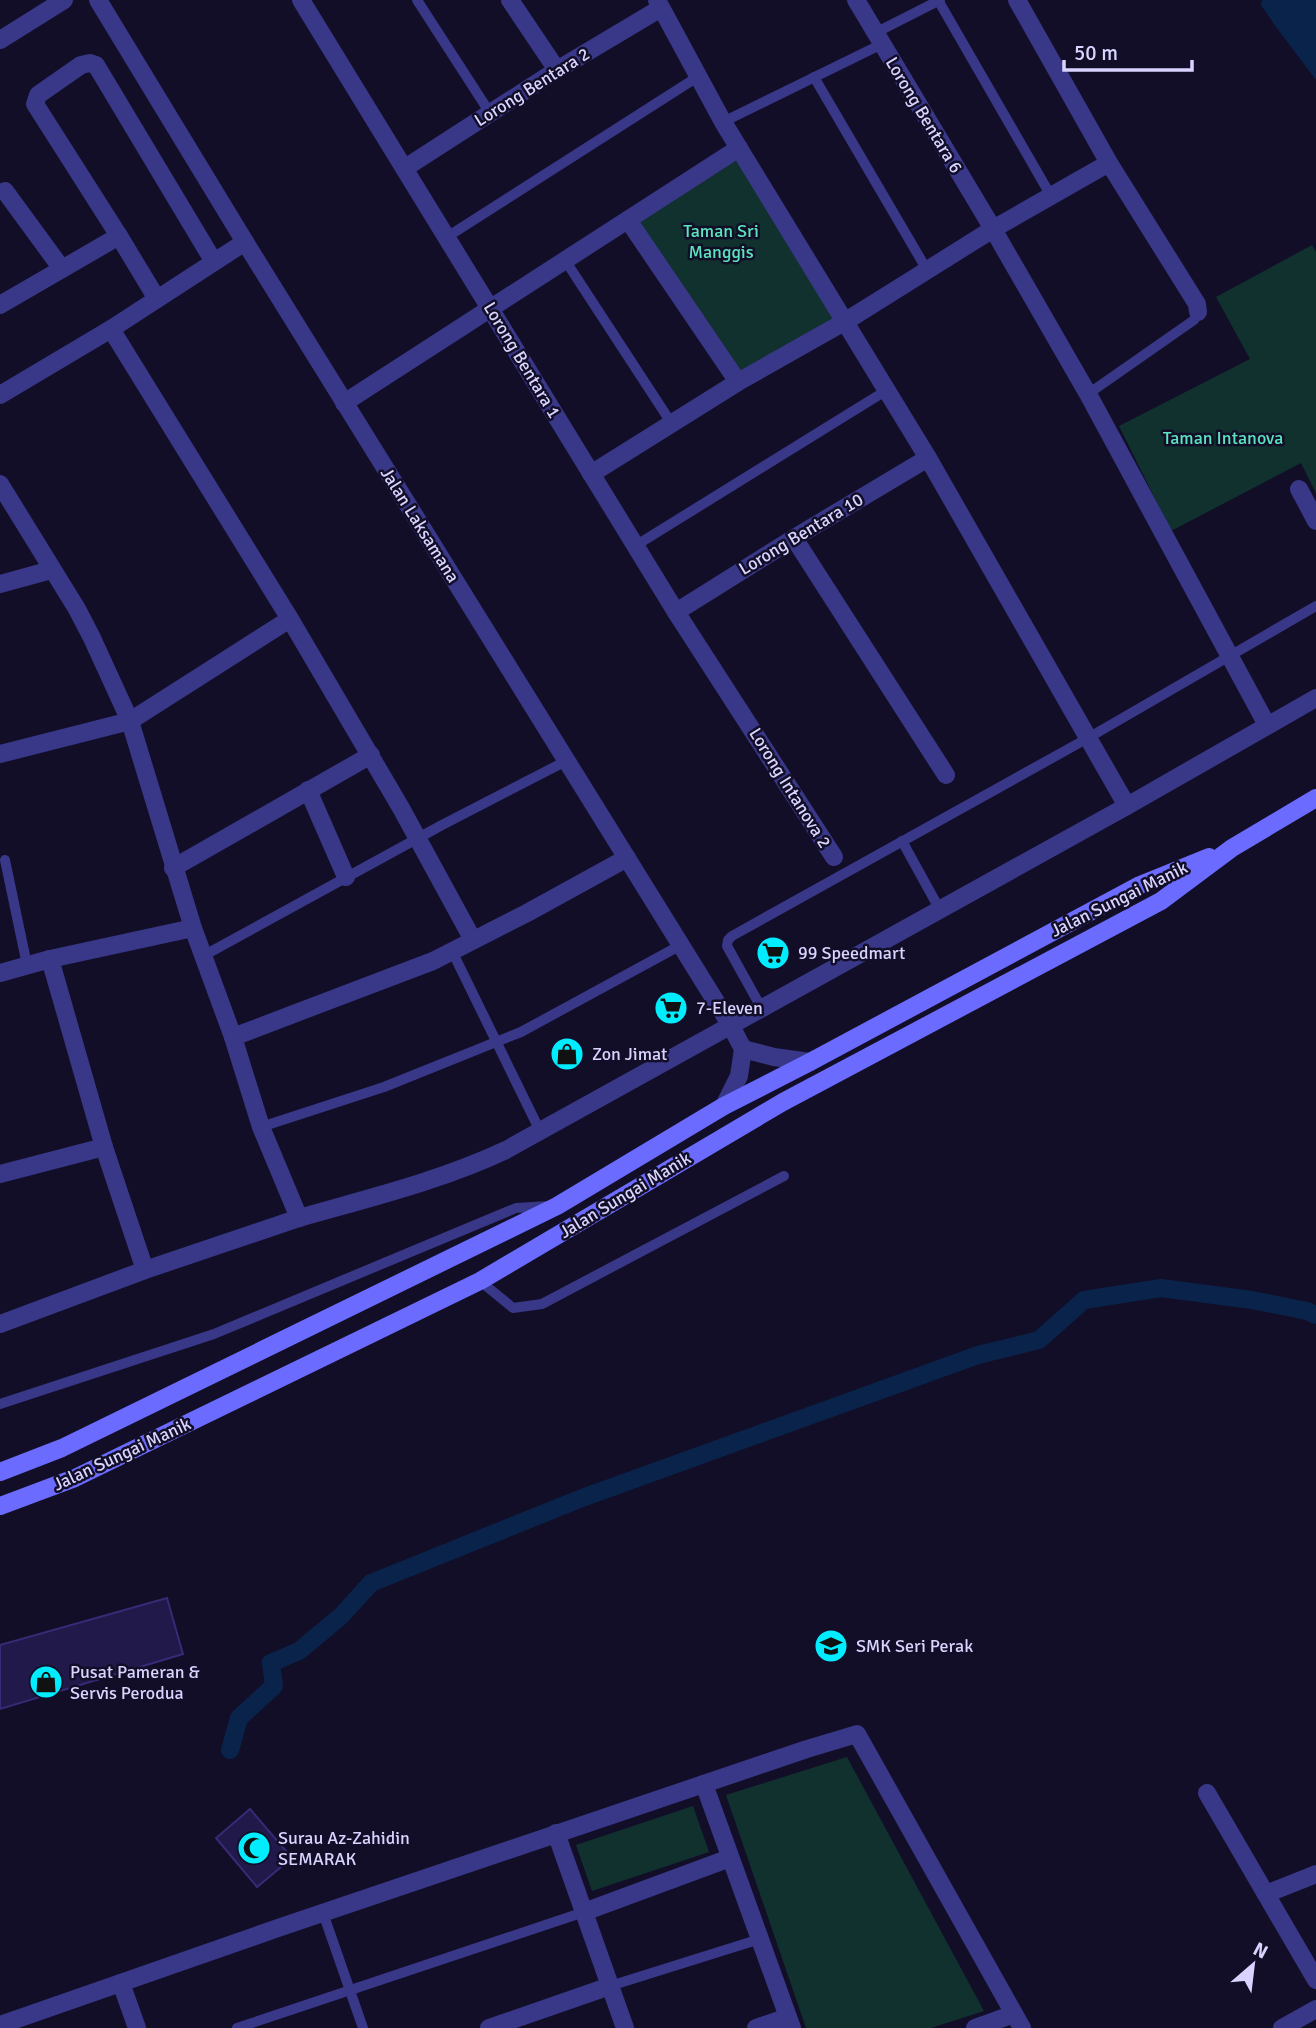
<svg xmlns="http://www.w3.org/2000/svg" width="1316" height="2028" font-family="Signika,sans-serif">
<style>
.green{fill:#11312f}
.water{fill:#0a234a}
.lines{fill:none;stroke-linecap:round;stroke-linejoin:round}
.canal{stroke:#0a234a;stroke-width:18}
.building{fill:#211949;stroke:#372a76;stroke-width:2}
.service{stroke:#383788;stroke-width:10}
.minor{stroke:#383788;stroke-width:18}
.tertiary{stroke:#383788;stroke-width:18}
.secondary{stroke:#6b6cff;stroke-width:18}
.labels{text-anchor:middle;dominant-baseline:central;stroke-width:5;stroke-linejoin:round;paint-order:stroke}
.street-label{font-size:18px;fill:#d8d4ff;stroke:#120e27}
.park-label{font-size:18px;fill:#5ae5be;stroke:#120e27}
.poi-label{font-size:18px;fill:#d8d4ff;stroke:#120e27;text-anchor:start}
</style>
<rect width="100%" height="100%" fill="#120e27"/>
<g class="green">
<path d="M737,156L839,319L739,374L635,221Z"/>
<path d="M1312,245L1316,252V493L1301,463L1171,531L1119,426L1250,359L1216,297Z"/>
<path d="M847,1757L984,2011L931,2028H806L726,1795Z"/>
<path d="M693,1806L709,1852L592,1891L576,1845Z"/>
</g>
<path class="water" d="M1262,0H1316V80L1276,27L1261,5Z"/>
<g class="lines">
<path class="canal" d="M230,1750L239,1718L274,1686L271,1663L299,1651L341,1616L371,1583L582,1498L978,1355L1039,1340L1084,1300L1161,1288L1252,1300L1307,1311L1316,1315"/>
</g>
<g class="building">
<path d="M167,1598L183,1654L0,1709V1645Z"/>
<path d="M250,1809L292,1858L257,1887L216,1838Z"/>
</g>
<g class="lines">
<g class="service">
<path d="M417,0L490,113"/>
<path d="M938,0L1051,196"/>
<path d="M875,33L940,0"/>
<path d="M814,77L927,270"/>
<path d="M723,122L882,44"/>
<path d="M447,237L699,76"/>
<path d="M565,260L672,424"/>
<path d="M1088,394L1194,320L1198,312"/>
<path d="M635,546L887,390"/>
<path d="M902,841L940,910"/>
<path d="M5,860L27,965"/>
<path d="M452,951L540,1131"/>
<path d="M203,956L442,825L566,761"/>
<path d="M762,1009L727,946L728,940L732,936L1088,738L1316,606"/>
<path d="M261,1127L384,1087L521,1032L681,945"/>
<path d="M480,1281L513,1308L542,1304L784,1176"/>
<path d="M0,1404L214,1334L516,1208L549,1206"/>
<path d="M323,1913L363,2028"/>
<path d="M610,1986L760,1939"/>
<path d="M237,2028L584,1912"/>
</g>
<g class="minor">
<path d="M301,0L676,612L834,857"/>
<path d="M510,0L557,70"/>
<path d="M657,0L723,122L928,458L1127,806"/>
<path d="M856,0L993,229L1088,394L1267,725"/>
<path d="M1017,0L1109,163"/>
<path d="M0,40L64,0"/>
<path d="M405,168L557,70L661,8"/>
<path d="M5,191L62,269"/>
<path d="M628,220L738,382"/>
<path d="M157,299L119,236L35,104L38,95L81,65L90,63L96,65L214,262"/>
<path d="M0,305L119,236"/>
<path d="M111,329L290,619L401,808L473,940"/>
<path d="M0,395L111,329L245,242"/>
<path d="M344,403L739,148"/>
<path d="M591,474L738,382L846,321L993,229L1109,163L1197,304L1198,312"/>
<path d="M0,484L77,609L92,638L130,721L193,928L233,1037L261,1127L299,1218L145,1270L0,1324"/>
<path d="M1299,489L1316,521"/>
<path d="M794,538L946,775"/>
<path d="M0,584L51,570"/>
<path d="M676,612L794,538L928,458"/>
<path d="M0,754L130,721L290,619"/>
<path d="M308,790L346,877"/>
<path d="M173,868L371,755"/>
<path d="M50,959L104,1147L145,1270"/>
<path d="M0,973L50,959L193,928"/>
<path d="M233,1037L433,961L527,913L627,858"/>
<path d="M0,1174L104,1147"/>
<path d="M299,1218C369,1198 440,1181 506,1150L1127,806L1316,698"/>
<path d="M704,1784L792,2028"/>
<path d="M1207,1793L1316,1980"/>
<path d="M556,1833L625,2028"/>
<path d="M1266,1894L1316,1874"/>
<path d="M584,1912L730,1858"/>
<path d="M121,1983L137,2028"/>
<path d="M0,2025L278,1928L807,1749L857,1734L1022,2028"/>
<path d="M489,2028L610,1986"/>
<path d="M756,2028L788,2017"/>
<path d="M975,2028L1014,2014"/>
<path d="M1282,2028L1316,2009"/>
</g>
<g class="tertiary">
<path d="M98,0L245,242L731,1026L743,1049L739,1076L724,1106"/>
<path d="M743,1049L774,1057L810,1062"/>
</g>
<g class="secondary">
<path d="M0,1472L62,1448L557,1206L724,1106L810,1062L1140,885L1209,857"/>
<path d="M0,1506L75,1478L480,1281L783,1102L1161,901L1232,848L1316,798"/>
</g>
</g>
<defs>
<symbol id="supermarket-disc" viewBox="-11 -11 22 22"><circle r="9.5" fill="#00edff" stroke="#120e27"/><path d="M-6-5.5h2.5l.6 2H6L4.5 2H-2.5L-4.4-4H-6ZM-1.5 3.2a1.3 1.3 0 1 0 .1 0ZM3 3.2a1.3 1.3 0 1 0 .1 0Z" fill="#111"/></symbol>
<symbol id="shop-disc" viewBox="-11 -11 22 22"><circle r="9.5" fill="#00edff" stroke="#120e27"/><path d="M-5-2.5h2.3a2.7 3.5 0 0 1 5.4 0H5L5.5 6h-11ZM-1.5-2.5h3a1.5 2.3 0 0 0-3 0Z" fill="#111"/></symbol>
<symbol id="school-disc" viewBox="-11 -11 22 22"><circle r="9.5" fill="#00edff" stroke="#120e27"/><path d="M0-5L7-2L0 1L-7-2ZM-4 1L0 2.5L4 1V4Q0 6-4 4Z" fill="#111"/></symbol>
<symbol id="mosque-disc" viewBox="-11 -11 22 22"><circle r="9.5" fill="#00edff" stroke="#120e27"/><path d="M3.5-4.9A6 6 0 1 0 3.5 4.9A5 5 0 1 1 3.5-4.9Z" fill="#111"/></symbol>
</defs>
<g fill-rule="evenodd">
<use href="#supermarket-disc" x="754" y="934" width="38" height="38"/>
<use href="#supermarket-disc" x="652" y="989" width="38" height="38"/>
<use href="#shop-disc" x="548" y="1035" width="38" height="38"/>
<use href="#school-disc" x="812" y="1627" width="38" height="38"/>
<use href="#shop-disc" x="27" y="1663" width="38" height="38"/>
<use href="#mosque-disc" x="235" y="1829" width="38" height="38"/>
</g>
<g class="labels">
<g class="street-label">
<text transform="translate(532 87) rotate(-32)">Lorong Bentara 2</text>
<text transform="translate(924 115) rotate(59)">Lorong Bentara 6</text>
<text transform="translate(522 360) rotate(59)">Lorong Bentara 1</text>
<text transform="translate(420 525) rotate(58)">Jalan Laksamana</text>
<text transform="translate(801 534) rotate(-31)">Lorong Bentara 10</text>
<text transform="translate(790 788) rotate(58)">Lorong Intanova 2</text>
<text transform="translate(1119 899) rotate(-26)">Jalan Sungai Manik</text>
<text transform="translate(625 1195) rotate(-31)">Jalan Sungai Manik</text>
<text transform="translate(122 1454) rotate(-25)">Jalan Sungai Manik</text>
</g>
<g class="park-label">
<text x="721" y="231">Taman Sri<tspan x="721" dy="21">Manggis</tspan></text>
<text x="1223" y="438">Taman Intanova</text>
</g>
<g class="poi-label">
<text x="798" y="953">99 Speedmart</text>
<text x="696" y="1008">7-Eleven</text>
<text x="592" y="1054">Zon Jimat</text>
<text x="856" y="1646">SMK Seri Perak</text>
<text x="70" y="1672">Pusat Pameran &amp;<tspan x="70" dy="21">Servis Perodua</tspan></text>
<text x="278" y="1838">Surau Az-Zahidin<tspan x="278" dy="21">SEMARAK</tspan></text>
</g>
</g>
<g transform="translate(1253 1965) rotate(28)" stroke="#120e27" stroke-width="5" paint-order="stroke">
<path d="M0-5L12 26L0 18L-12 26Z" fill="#d8d4ff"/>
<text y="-10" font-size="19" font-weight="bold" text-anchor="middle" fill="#d8d4ff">N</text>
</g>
<path d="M1064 60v10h128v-10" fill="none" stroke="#d8d4ff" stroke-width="3.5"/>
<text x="1074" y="60" font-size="21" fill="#d8d4ff" stroke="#120e27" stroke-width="5" paint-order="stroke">50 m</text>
</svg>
